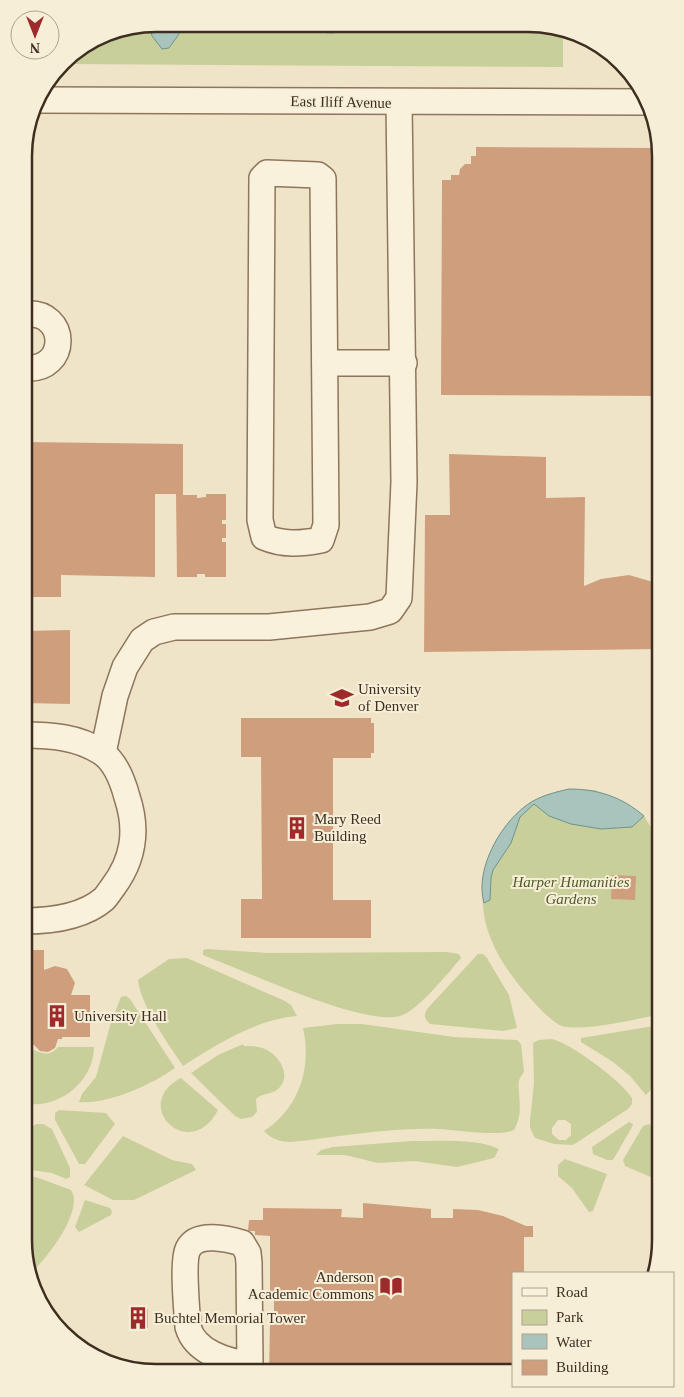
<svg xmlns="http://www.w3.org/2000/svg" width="684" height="1397" font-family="Georgia,serif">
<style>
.green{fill:#c9cf9b;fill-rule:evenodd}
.water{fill:#a9c4bc;stroke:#6f938a}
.building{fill:#cf9f7d}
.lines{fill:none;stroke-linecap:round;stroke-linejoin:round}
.minor-casing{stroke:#8d765c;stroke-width:28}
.minor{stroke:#faf1dc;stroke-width:25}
.labels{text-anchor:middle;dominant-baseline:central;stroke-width:4;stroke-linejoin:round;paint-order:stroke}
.street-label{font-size:15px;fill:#3d2e20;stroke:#f7eed8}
.poi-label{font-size:15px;fill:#3d2e20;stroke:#f7eed8;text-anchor:start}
.park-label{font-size:15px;font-style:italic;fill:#4d5a26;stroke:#f7eed8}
.rim{fill:none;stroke:#3d2e20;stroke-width:2.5}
</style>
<rect width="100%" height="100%" fill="#f0e4c8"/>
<g class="green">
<path d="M156,24L553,26L563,31V67L63,64C85,35 124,30 156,24Z"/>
<path d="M569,789L595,790L625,803L644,816L660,842V1014C639,1019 582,1032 562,1026C550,1022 531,999 523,990C510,974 498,958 491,939C471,892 488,832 530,803C541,795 555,792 569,789Z"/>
<path d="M207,949L268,953L447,952L459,954L461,958C449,972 417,1012 400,1016C362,1026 251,973 210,958L203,955V950Z"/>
<path d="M478,954H483L487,958L509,995L517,1028L503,1031L430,1024C425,1019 423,1016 427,1009Z"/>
<path d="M187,958L285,1001L291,1005L297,1016C257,1019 216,1045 183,1066C168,1044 141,1006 138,980L169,959Z"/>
<path d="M126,996L130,999L175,1068C153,1084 107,1105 79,1102L82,1094L96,1077L111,1022L121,997Z"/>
<path d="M337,1024H362L454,1037L517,1040L521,1044L524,1072C523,1074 521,1076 520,1078C515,1088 526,1110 514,1130C500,1137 456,1130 439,1129C389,1127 340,1137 291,1142C281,1142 271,1139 264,1131C299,1108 312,1068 303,1028Z"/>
<path d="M660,1025V1080L646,1095L630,1076L613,1062L581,1042V1038Z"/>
<path d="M551,1039C568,1041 623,1082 632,1098V1104L628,1109L573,1145L554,1144L535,1138L530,1128V1121L534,1083L533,1043L539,1040ZM558,1120H565L571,1124V1135L566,1140H559L552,1134V1128Z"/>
<path d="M243,1044L244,1046C252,1046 260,1046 267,1050C279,1056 291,1074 280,1087C274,1095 263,1092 256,1099L257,1112L252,1117L241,1119L235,1116L191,1073L218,1055Z"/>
<path d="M58,1047H94C94,1081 58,1111 24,1103V1048C37,1048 47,1061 58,1047Z"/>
<path d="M181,1078L218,1110C190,1164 129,1105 181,1078Z"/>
<path d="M59,1110L106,1113L115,1124L85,1164H79L55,1120V1113Z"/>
<path d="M629,1122L633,1124L632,1127L613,1160H607L593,1154L592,1147Z"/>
<path d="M36,1124H43L52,1129L70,1168V1177L66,1179L52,1173L24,1169V1133Z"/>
<path d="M649,1124L660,1137V1181L625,1166L623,1160L643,1126Z"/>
<path d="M123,1136L172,1160L192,1164L196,1170L134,1200H113L84,1185Z"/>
<path d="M412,1141C436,1141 478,1138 499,1149L494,1158L457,1167L414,1161L378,1163L345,1155H316L321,1150L333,1147Z"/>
<path d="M565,1159L607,1174L593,1211L589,1212L572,1188L558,1176V1165Z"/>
<path d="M24,1176L36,1177L71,1190C85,1210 45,1262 29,1274L24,1241Z"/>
<path d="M85,1200L110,1208L112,1211L111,1215L79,1232L75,1227Z"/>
</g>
<g class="water">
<path d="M156,24H179V34L169,48L162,49L152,36L150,27Z"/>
<path d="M305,25H350C337,38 319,33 305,25Z"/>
<path d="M569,789C598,789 622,797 644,816L632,827L601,829L571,824L549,816L534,804L520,817L511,843L493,870L491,878L490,900L484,903C474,869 502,819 533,801C544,795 556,792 569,789Z"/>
</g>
<g class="building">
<path d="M476,147L659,148L660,396L441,395L442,180H451V175H459L460,169L465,164H471V156H476Z"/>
<path d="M25,442L183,444V495H197V498L206,497V494H226V520H222V524H226V538H222V542H226V577H205V574H197V577H177L176,494H155V577L61,575V597H24Z"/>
<path d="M449,454L546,457V498L585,497L584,586L601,579L629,575L660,584V649L424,652L425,515H450Z"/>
<path d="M70,630V704L24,703V631Z"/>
<path d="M241,718H371V723H374V753H371V758H333V900H371V938H241V899H262V891L261,757H241Z"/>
<path d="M612,875L636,876L635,900L611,899Z"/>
<path d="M24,950H44V970L55,966L67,969L75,983L71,995H90V1037H62V1039H58L55,1048L48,1052L40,1051L30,1041H24Z"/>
<path d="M363,1203L431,1209V1218H453V1209L478,1210L503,1216L526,1226H533V1237H524V1273H513V1373L269,1372L270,1325H274V1299H270V1236L255,1235V1231H248L249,1220H263V1208L342,1209L341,1217L363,1218Z"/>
<rect x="129" y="1309" width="19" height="19"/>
</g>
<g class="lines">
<defs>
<g id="minor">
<path d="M37,100L646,102"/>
<path d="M267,173L318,175L323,179L326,525L321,540C300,544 283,545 264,537L260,520L262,178Z"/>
<path d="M325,363H404"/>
<path d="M25,368C69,372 69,310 25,314"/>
<path d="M103,753L115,696L125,667L142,640L154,632L174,627H269L370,617L390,611L399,598L404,482L399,102"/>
<path d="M24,921C50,921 83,917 104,899C107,896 110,891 113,887C134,859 138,830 127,797C123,782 115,761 101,752C78,737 51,735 24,735"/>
<path d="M250,1364C227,1362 195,1352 188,1327C187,1312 182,1261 188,1249C197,1231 228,1239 242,1243L248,1253L249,1263L250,1364V1372"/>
</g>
</defs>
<use href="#minor" class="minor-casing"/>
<use href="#minor" class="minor"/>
</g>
<defs>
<symbol id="university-bare" viewBox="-9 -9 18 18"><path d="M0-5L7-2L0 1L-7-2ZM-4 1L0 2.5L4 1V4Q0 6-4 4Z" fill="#9e2a2b" stroke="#f7eed8" stroke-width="2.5" paint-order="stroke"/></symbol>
<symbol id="building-bare" viewBox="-9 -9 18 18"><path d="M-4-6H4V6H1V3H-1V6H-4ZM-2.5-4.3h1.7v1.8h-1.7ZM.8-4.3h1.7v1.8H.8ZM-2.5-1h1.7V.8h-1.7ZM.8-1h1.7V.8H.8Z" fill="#9e2a2b" stroke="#f7eed8" stroke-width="2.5" paint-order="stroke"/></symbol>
<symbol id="library-bare" viewBox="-9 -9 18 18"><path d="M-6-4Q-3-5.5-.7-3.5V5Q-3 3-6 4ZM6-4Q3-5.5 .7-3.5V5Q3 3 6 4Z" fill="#9e2a2b" stroke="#f7eed8" stroke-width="2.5" paint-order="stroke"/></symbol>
</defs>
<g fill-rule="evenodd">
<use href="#university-bare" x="326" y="682" width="32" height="32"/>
<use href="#building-bare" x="281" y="812" width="32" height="32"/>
<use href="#building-bare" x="41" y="1000" width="32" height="32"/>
<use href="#library-bare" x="375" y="1270" width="32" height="32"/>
<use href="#building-bare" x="122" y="1302" width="32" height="32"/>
</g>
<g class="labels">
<g class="street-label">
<text transform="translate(341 102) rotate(1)">East Iliff Avenue</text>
</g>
<g class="poi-label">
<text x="358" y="689">University<tspan x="358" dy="17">of Denver</tspan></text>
<text x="314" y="819">Mary Reed<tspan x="314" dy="17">Building</tspan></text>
<text x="74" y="1016">University Hall</text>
<text x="374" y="1277" text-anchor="end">Anderson<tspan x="374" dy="17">Academic Commons</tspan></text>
<text x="154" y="1318">Buchtel Memorial Tower</text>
</g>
<g class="park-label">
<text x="571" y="882">Harper Humanities<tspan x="571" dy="17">Gardens</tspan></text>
</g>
</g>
<path d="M0 0H684V1397H0ZM156 32H528A124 124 0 0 1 652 156V1240A124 124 0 0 1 528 1364H156A124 124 0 0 1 32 1240V156A124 124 0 0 1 156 32Z" fill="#f7eed8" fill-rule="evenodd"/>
<path class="rim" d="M156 32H528A124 124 0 0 1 652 156V1240A124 124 0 0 1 528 1364H156A124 124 0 0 1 32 1240V156A124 124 0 0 1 156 32Z"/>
<rect x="512" y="1272" width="162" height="115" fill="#f7eed8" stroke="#ada18e"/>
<rect x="522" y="1288" width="25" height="8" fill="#faf1dc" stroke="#ada18e"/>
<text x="556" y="1297" font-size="15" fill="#3d2e20">Road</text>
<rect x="522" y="1310" width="25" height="15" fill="#c9cf9b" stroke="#ada18e"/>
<text x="556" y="1322" font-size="15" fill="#3d2e20">Park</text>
<rect x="522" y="1334" width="25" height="15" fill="#a9c4bc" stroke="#ada18e"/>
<text x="556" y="1347" font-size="15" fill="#3d2e20">Water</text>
<rect x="522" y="1360" width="25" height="15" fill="#cf9f7d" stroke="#ada18e"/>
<text x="556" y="1372" font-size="15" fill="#3d2e20">Building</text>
<g transform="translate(35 35) rotate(180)"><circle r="24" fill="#f7eed8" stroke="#ada18e"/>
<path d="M0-4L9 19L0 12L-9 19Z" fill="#9e2a2b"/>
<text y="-8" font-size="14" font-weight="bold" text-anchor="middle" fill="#3d2e20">N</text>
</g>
</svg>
